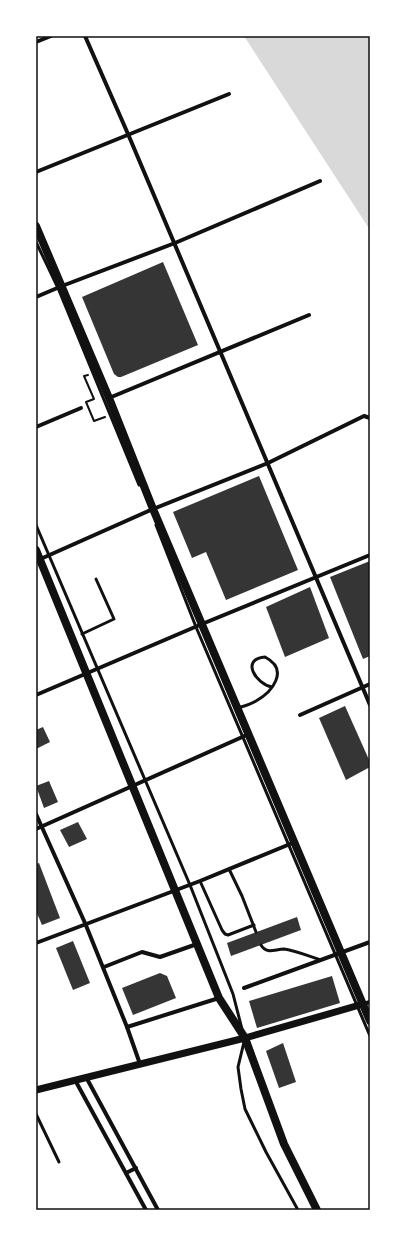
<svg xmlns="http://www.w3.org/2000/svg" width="406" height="1246" font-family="'PT Sans Narrow',sans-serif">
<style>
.water{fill:#d9d9d9}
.building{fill:#353535}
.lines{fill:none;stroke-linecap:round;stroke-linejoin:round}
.path{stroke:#111;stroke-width:2}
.service{stroke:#111;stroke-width:3}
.minor{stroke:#111;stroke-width:4}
.tertiary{stroke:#111;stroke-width:7}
.secondary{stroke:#111;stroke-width:8}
.neatline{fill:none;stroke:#111;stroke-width:1.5}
</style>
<rect width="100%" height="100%" fill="#fff"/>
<path class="water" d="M244,36H370V230Z"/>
<g class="building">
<path d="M163,262L198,345L121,377H118L114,374L82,297Z"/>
<path d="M259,476L298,570L226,600L206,552L192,558L173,512Z"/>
<path d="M370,561V656L363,659L330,577Z"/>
<path d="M310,587L329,638L285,657L266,607Z"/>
<path d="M345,706L370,762V767L346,780L319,718Z"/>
<path d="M43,727L50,742L36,749V730Z"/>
<path d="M49,781L58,802L44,808L36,786Z"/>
<path d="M78,822L87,839L69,847L60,830Z"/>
<path d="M39,863L60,918L42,925L36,911V864Z"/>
<path d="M297,917L301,930L231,956L227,943Z"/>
<path d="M73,941L90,983L73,990L56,948Z"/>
<path d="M160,973L167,976L176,998L133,1015L122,988Z"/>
<path d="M332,976L340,1003L257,1028L249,1001Z"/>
<path d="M283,1043L296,1082L279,1088L266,1051Z"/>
</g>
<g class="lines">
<path class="path" d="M88,375L84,376L94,399L86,402L94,421L105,417"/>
<g class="service">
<path d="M36,242L58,288L139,485"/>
<path d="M36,525L190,885L233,994L242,1029"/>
<path d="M156,525L196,627L370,1036"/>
<path d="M82,634L114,619L96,579"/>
<path d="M238,708C244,706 251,704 256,701C272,692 290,670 265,657C240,659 256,684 272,687"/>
<path d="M229,869L242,896L256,932"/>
<path d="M200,881L222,930L225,934L228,935L254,925"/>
<path d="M261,945C267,955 275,949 284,949C294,950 311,957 321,960"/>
<path d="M244,1042L238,1067L241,1089L245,1109L266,1152L298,1210"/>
<path d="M36,1114L59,1162"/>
</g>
<g class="minor">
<path d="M85,36L128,134L370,705"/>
<path d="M36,42L51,36"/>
<path d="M36,172L229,94"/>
<path d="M36,297L62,286L175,243L320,181"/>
<path d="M109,398L309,315"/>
<path d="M36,427L81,408"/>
<path d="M36,561L153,509L268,463L364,416L370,418"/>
<path d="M36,695L202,624L370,555"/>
<path d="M300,715L370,684"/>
<path d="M36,814L85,923L127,1027L140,1064"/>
<path d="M36,829L249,734"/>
<path d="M36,943L200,881L295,842"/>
<path d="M104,967L142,952L160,957L197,944"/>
<path d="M244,988L370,942"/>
<path d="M363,1004L370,1002"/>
<path d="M127,1027L219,998"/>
<path d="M86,1077L158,1210"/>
<path d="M75,1080L146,1210"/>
<path d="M126,1173L136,1168"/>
</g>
<path class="tertiary" d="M36,1090L245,1038L363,1004"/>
<g class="secondary">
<path d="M36,226L109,398L153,509L370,1021"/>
<path d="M36,550L219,998L245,1038L284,1144L317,1210"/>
</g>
</g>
<rect width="406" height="1246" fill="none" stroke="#ffffff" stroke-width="74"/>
<rect x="37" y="37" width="332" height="1172" class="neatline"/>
</svg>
